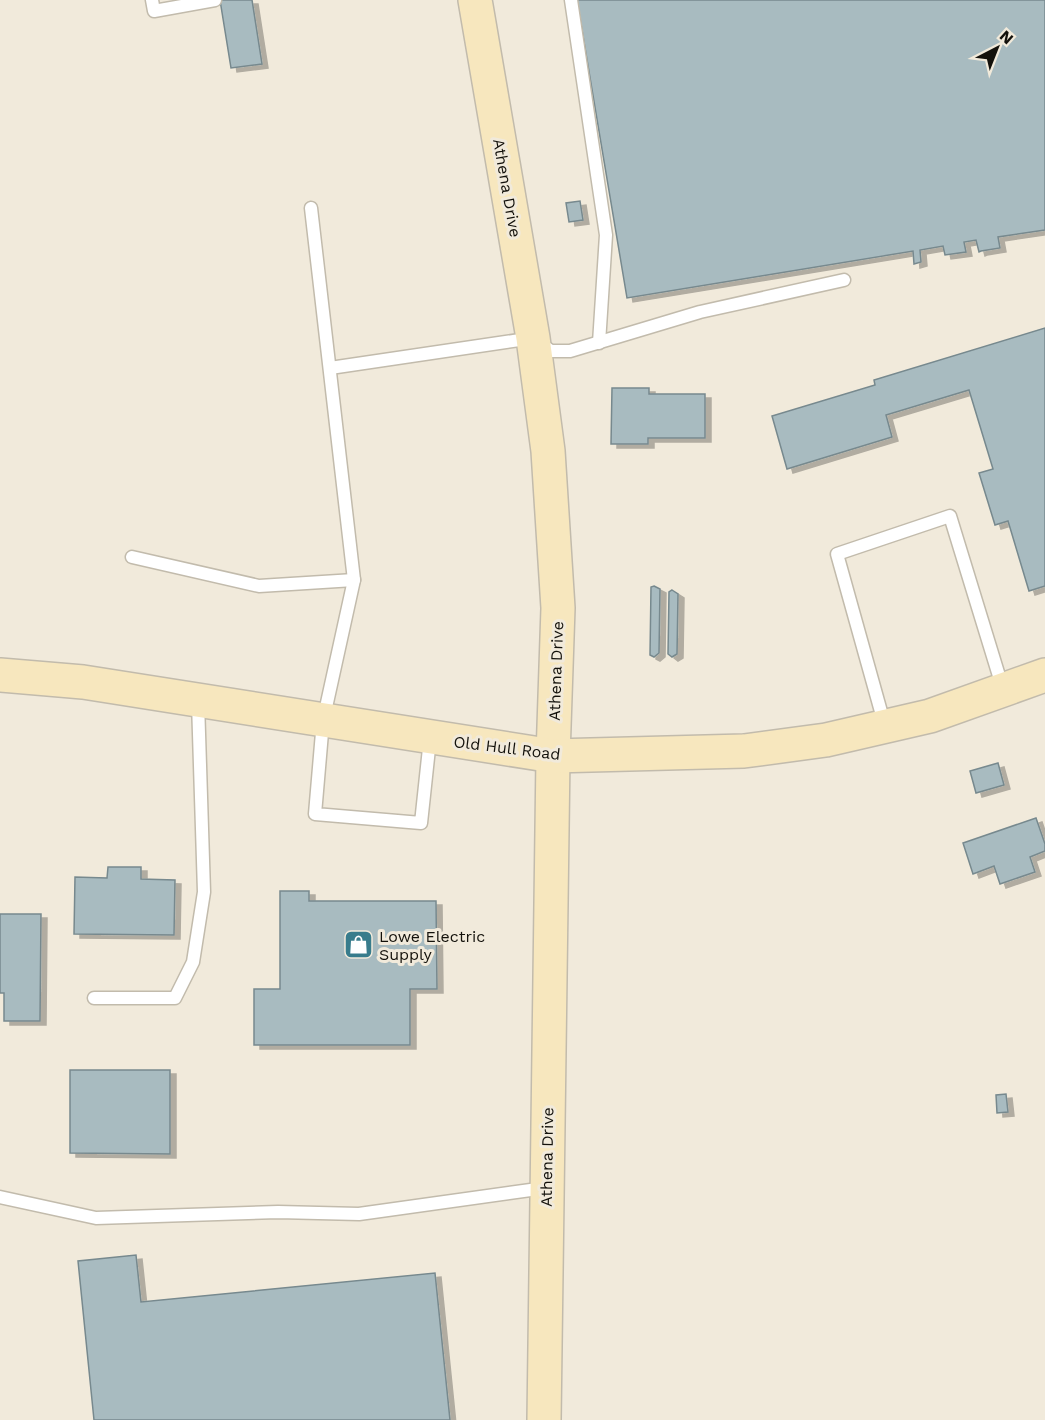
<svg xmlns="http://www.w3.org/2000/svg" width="1045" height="1420" font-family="'Work Sans',sans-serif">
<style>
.building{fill:#a8bbc0;stroke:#77898e;stroke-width:1.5;filter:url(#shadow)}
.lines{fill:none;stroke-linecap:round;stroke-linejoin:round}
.lane-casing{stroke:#c2bbac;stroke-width:15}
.secondary-casing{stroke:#c2bbac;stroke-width:36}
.lane{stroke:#fff;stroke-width:12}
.secondary{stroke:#f7e7be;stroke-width:33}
.labels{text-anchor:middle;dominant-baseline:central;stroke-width:6;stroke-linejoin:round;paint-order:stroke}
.street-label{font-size:16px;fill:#13110b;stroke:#f1eadb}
.poi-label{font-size:16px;fill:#13110b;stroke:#f1eadb;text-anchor:start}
</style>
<defs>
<filter id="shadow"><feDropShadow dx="6" dy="4" stdDeviation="0" flood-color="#0004"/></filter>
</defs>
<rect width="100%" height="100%" fill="#f1eadb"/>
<g class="building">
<path d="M220,0H252L262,64L231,68Z"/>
<path d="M577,0H1045V230L998,237L1000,248L981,251L979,252L976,240L964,242L966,252L945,255L943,246L920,250L921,262L914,264L913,251L627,298Z"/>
<path d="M580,201L583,220L569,222L566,203Z"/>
<path d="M1045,328V586L1029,591L1008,521L995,525L979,473L993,469L969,390L886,415L892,437L787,469L772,416L875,385L874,380Z"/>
<path d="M612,388H649V394H705V438H648V444H611Z"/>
<path d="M654,586L660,589L659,653L654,657L650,655L651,587Z"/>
<path d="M672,590L678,594L677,654L672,657L668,654L669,592Z"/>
<path d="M998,763L1004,785L976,793L970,771Z"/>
<path d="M1036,818L1045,844V851L1030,857L1035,872L1000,884L994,866L973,874L963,843Z"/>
<path d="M108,867H141V879L175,880L174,935L74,934L75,877L107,878Z"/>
<path d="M280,891H309V901H436L437,989H410V1045H254V989H280Z"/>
<path d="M0,914H41L40,1021H4V993H0Z"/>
<path d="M70,1070H170V1154L70,1153Z"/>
<path d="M1006,1094L1008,1112L997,1113L996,1095Z"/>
<path d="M136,1255L141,1302L435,1273L450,1420H94L78,1261Z"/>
</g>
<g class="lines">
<defs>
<g id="lane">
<path d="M152,0L154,11L215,0"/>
<path d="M571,0L606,235L599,343"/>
<path d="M311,208L354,580L323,721L315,814L421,823L430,739"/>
<path d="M330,368L533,338L551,351H570L700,312L844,280"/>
<path d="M132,557L259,586L354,580"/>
<path d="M885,726L837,554L950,516L1003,689"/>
<path d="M94,998H175L193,962L204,892L198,702"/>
<path d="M0,1197L96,1218L278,1212L359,1214L545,1188"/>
</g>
<g id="secondary">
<path d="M475,0L533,338L548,451L558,608L553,756L544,1420"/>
<path d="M0,675L83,682L553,756L744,751L826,740L930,716L1045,675"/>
</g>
</defs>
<use href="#lane" class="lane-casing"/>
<use href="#secondary" class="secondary-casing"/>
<use href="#lane" class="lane"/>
<use href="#secondary" class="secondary"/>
</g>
<defs>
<symbol id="shop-square" viewBox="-11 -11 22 22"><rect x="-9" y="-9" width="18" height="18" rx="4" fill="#387c8c" stroke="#f1eadb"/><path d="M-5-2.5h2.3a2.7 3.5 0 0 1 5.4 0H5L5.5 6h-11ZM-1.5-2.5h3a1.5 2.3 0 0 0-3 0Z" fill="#fff"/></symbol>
</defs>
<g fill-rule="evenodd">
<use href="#shop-square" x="342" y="928" width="33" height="33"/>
</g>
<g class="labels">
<g class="street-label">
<text transform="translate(507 188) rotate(80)">Athena Drive</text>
<text transform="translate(556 671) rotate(-88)">Athena Drive</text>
<text transform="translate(507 748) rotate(7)">Old Hull Road</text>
<text transform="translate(547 1157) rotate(-89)">Athena Drive</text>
</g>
<g class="poi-label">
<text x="379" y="936">Lowe Electric<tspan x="379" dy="18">Supply</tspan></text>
</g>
</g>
<g transform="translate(997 48) rotate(42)" stroke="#f1eadb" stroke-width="4.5" paint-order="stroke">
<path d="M0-4.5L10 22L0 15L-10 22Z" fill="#13110b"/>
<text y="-9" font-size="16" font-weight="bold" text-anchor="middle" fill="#13110b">N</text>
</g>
</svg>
